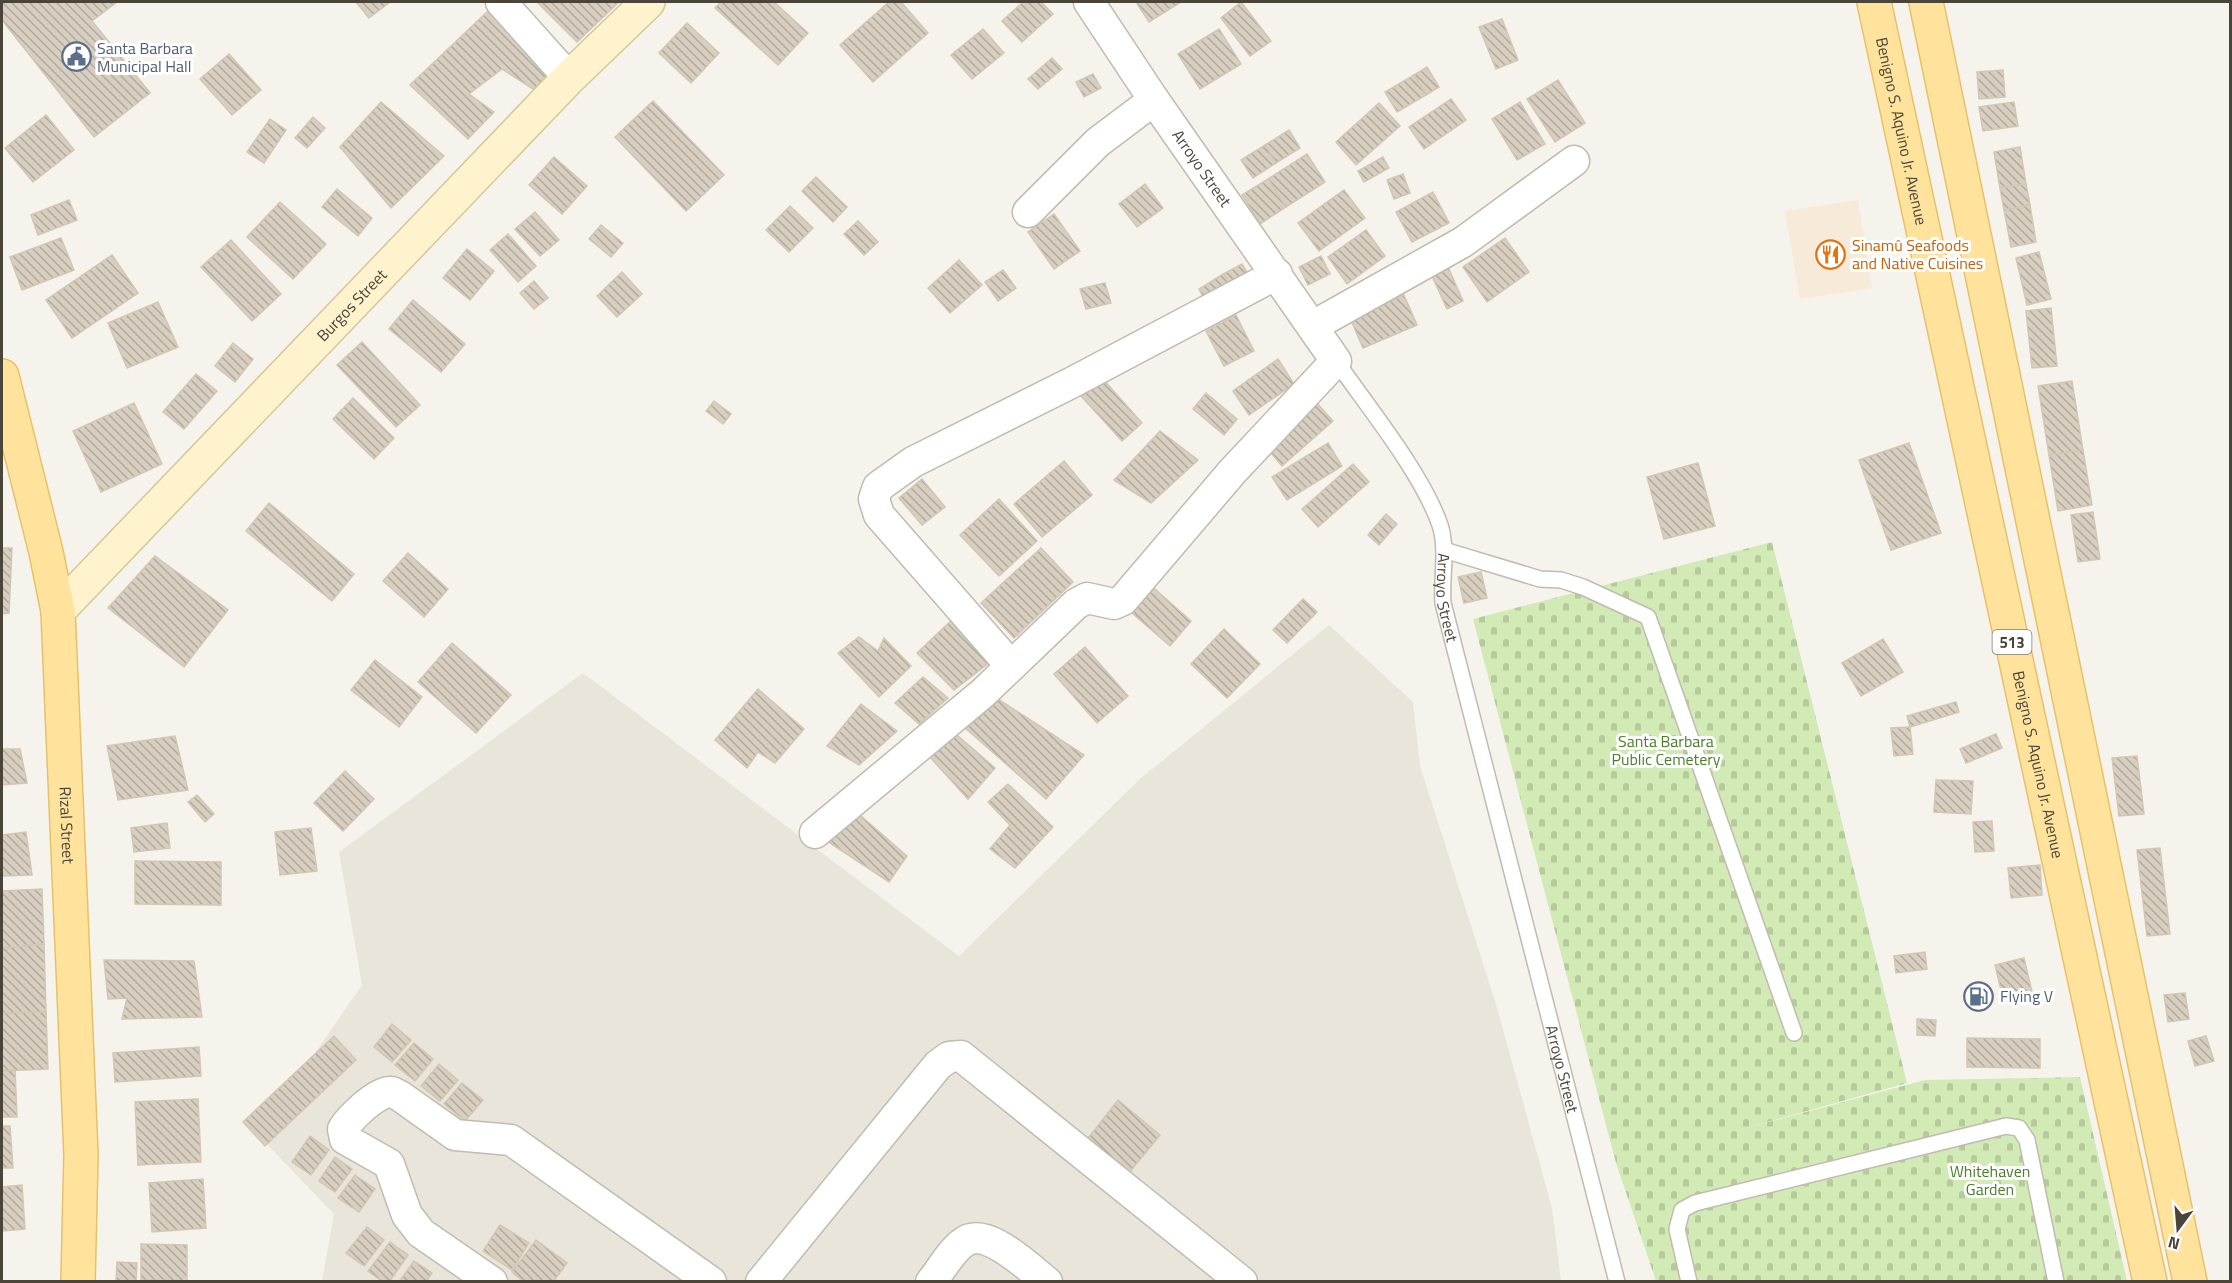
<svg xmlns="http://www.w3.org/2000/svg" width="2232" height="1283" font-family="'Titillium Web',sans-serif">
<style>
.residential{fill:#eae5da}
.commercial{fill:#f7ead8}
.cemetery{fill:url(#cemetery-stones)}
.building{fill:url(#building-back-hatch);stroke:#d3c7b4;stroke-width:1.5}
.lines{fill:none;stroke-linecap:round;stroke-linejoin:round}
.lane-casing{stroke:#c2bbae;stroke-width:18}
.street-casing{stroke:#c2bbae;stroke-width:33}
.secondary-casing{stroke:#d6c79b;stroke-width:36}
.primary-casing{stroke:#e6c16a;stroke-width:36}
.lane{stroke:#fff;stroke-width:15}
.street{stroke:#fff;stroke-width:30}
.secondary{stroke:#fff3cd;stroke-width:33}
.primary{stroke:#ffe39c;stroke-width:33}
.labels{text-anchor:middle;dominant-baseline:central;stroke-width:6;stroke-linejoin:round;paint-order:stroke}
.shield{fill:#fff;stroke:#817c74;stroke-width:1.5}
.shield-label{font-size:15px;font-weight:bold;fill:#4b4439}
.service-label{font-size:16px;fill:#4e5e75;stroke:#fff;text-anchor:start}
.street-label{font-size:16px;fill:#4b4439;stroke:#fff}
.food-label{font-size:16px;fill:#c56008;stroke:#fff;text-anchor:start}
.park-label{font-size:16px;fill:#4a7f2a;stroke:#fff}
</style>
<defs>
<pattern id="cemetery-stones" width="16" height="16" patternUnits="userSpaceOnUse" patternTransform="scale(1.5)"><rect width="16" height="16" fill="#d2eab5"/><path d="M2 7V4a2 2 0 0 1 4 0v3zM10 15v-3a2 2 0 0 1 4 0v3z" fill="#b6ca9c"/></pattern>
<pattern id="building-back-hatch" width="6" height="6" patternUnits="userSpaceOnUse" patternTransform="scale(1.5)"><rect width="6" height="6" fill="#d8cfc1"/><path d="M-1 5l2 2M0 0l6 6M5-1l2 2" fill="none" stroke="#b1aa9e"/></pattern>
</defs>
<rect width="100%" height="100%" fill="#f6f3ec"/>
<path class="residential" d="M1329,625L1413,702L1420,766L1496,1004L1552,1208L1561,1281H322L334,1214L258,1135L362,985L339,852L583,673L959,956L1140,779Z"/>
<path class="commercial" d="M1858,200L1872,288L1800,299L1785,211Z"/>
<path class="cemetery" d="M1772,542L1907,1083L1724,1134L1925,1080L2080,1077L2127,1281H1656L1616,1163L1473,619Z"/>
<g class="building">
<path d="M2,2H117L92,21L150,93L94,137L2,20Z"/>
<path d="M356,2H390L369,18Z"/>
<path d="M537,2H619L577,42Z"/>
<path d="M721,2H774L808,33L778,65L715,8Z"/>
<path d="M889,2H901L928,33L873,82L840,45Z"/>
<path d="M1023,2H1041L1053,14L1022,42L1002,21Z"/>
<path d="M1136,2H1181L1149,22Z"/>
<path d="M1241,2L1271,41L1250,56L1221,18Z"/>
<path d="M488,11L551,69L536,91L502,69L469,94L494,112L468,139L410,85Z"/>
<path d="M1502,19L1518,60L1496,69L1479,27Z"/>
<path d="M687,23L719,53L691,83L659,53Z"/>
<path d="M983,29L1004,53L972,79L951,55Z"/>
<path d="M1219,29L1241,64L1200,89L1178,54Z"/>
<path d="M229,54L261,90L232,115L200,79Z"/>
<path d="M1052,58L1062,69L1038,89L1028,79Z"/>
<path d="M1427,67L1439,87L1426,95L1414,75Z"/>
<path d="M2003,70L2005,97L1979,99L1977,72Z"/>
<path d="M1093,74L1101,88L1084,97L1076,82Z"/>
<path d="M1414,75L1426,95L1397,112L1385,92Z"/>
<path d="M1558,80L1585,123L1555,142L1527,99Z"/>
<path d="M1451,99L1466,120L1424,149L1409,127Z"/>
<path d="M653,101L724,175L686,211L615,137Z"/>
<path d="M381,102L444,156L391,208L340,147Z"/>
<path d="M1520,102L1545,144L1517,160L1492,119Z"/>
<path d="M2014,102L2018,126L1983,131L1979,107Z"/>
<path d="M1379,103L1400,126L1356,165L1336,142Z"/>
<path d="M46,115L74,150L33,182L5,148Z"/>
<path d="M313,117L325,128L307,148L295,138Z"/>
<path d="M270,119L286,130L264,163L247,152Z"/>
<path d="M1289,130L1300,148L1276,163L1265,145Z"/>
<path d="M1265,145L1276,163L1253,178L1241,160Z"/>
<path d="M2020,147L2026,184L2000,188L1994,152Z"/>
<path d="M1307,154L1325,182L1286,207L1268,179Z"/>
<path d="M554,157L587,186L562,214L529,185Z"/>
<path d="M1383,157L1389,168L1364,182L1358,171Z"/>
<path d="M1403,174L1410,193L1394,199L1387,180Z"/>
<path d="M816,177L847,207L833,222L802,191Z"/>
<path d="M1268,179L1286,207L1260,224L1242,195Z"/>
<path d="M1145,184L1163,208L1137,227L1119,204Z"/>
<path d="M2026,184L2030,205L2004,210L2000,188Z"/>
<path d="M337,189L372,218L358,236L322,207Z"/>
<path d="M1344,190L1365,218L1319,251L1298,223Z"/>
<path d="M1433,192L1449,223L1412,242L1396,212Z"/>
<path d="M69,200L77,220L38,235L31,215Z"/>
<path d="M280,202L326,244L293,279L247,237Z"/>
<path d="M2030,205L2036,242L2011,247L2004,210Z"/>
<path d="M790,206L813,228L789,252L766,230Z"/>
<path d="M535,212L559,240L540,256L515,229Z"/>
<path d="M1054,214L1080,251L1054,269L1028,232Z"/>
<path d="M858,221L878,242L864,255L844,234Z"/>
<path d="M601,225L623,243L611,257L589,239Z"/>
<path d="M1366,230L1385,256L1347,284L1328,257Z"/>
<path d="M508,234L536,266L518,282L490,250Z"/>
<path d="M61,238L74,270L22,290L10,257Z"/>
<path d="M1505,238L1529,272L1487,302L1463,267Z"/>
<path d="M231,240L281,294L252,321L201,267Z"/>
<path d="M467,249L494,271L470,300L443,278Z"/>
<path d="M2039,252L2051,299L2027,305L2016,258Z"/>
<path d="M112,255L138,293L72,338L46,300Z"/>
<path d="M1321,256L1330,274L1308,285L1299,267Z"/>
<path d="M959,260L982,285L950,313L928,288Z"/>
<path d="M1242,264L1250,277L1231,288L1223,274Z"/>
<path d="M1448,267L1463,301L1447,309L1431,274Z"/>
<path d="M1003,270L1016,288L998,301L985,282Z"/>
<path d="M622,272L642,294L617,317L597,296Z"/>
<path d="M1223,274L1231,288L1206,302L1199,289Z"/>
<path d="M534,281L548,298L534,309L520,293Z"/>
<path d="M1105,283L1111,303L1086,309L1080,289Z"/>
<path d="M1404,295L1417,325L1363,348L1350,318Z"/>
<path d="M413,300L465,344L441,372L389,329Z"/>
<path d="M158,302L178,347L127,368L108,323Z"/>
<path d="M2051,308L2057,366L2032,368L2026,311Z"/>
<path d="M1236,315L1254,351L1224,366L1206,331Z"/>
<path d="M362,342L420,405L396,427L337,365Z"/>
<path d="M233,343L253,359L235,382L215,366Z"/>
<path d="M1278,359L1294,384L1249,415L1233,391Z"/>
<path d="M196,374L217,391L184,429L163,412Z"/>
<path d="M1102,378L1142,423L1122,441L1081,396Z"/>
<path d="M2072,381L2083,450L2049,455L2038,386Z"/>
<path d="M1206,393L1237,419L1224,435L1193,409Z"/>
<path d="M353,398L394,438L374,459L333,419Z"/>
<path d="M714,401L731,414L723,424L706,411Z"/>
<path d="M1315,401L1333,421L1282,466L1265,446Z"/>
<path d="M134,403L162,464L101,492L73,431Z"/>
<path d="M1160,431L1198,460L1151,503L1114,480Z"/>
<path d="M1328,443L1342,466L1287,500L1272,477Z"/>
<path d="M1909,443L1941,533L1891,550L1859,460Z"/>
<path d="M2083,450L2092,505L2058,511L2049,455Z"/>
<path d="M1064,461L1092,495L1042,537L1014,504Z"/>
<path d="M1698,463L1715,526L1664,539L1647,477Z"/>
<path d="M1353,464L1369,482L1318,527L1302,509Z"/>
<path d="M922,479L945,507L922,525L899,498Z"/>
<path d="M999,499L1037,541L999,576L960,535Z"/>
<path d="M269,503L354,574L332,601L246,531Z"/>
<path d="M2093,512L2100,559L2078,562L2071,515Z"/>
<path d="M1386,514L1397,524L1379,545L1368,535Z"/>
<path d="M2,548H12L9,613L2,614Z"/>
<path d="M1041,548L1073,582L1014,638L981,603Z"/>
<path d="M408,553L448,589L424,617L383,581Z"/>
<path d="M155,556L228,610L184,667L108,608Z"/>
<path d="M1481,572L1487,598L1464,603L1458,577Z"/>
<path d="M1147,582L1191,621L1170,646L1125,607Z"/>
<path d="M1303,599L1317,612L1287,643L1273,630Z"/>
<path d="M957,615L998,656L954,690L917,653Z"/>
<path d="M1224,629L1260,664L1227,698L1191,664Z"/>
<path d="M859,637L878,651L884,638L911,666L879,697L838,653Z"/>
<path d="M1883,639L1903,672L1861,696L1842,663Z"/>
<path d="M452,643L511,695L476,733L418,682Z"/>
<path d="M1085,647L1128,696L1097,723L1054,674Z"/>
<path d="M375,660L422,697L399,727L351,690Z"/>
<path d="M923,677L948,698L919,724L895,703Z"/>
<path d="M758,689L804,729L775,763L758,752L747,768L715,740Z"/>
<path d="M998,699L1084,755L1046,799L964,727Z"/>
<path d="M1956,702L1959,712L1910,727L1907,716Z"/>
<path d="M861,704L897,731L859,765L827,746Z"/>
<path d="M1910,727L1913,754L1894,756L1891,728Z"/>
<path d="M1996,734L2002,748L1966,763L1960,749Z"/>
<path d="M957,735L995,768L968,799L928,755Z"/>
<path d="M175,736L188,790L118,800L107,746Z"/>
<path d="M2,749H20L27,783L2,785Z"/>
<path d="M2137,756L2144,814L2119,816L2112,758Z"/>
<path d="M345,771L374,799L343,831L314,803Z"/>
<path d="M1936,780L1973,781L1971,814L1934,812Z"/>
<path d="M1008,784L1053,827L1015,868L990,849L1010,825L988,802Z"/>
<path d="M197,795L214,814L205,822L188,802Z"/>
<path d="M853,809L907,856L889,882L824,839Z"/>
<path d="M1992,821L1994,851L1975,852L1973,822Z"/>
<path d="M167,823L170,848L134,852L131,828Z"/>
<path d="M311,828L317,871L280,875L275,832Z"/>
<path d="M26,832L32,875L2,876V835Z"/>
<path d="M2160,848L2170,934L2147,936L2137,850Z"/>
<path d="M135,861L221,862V905L135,904Z"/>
<path d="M2040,865L2042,895L2011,898L2008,868Z"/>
<path d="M42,889L44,944L2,948V891Z"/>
<path d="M44,944L46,1012L2,1013V948Z"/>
<path d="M1925,952L1927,969L1896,973L1894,956Z"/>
<path d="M2024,958L2032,992L2003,999L1995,965Z"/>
<path d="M104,960L194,961L202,1017L122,1019L127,998L108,999Z"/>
<path d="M2185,993L2189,1019L2168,1022L2164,995Z"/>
<path d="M46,1012L48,1069L2,1071V1013Z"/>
<path d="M1917,1019L1936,1020L1935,1036L1917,1035Z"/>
<path d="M392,1024L411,1040L392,1062L374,1047Z"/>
<path d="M334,1036L356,1060L265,1146L243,1122Z"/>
<path d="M2206,1036L2214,1061L2195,1066L2188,1041Z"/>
<path d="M1967,1038L2040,1039V1068L1967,1067Z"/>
<path d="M414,1043L433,1059L415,1081L395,1065Z"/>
<path d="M199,1047L201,1076L115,1082L113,1053Z"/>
<path d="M439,1064L458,1080L440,1101L421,1086Z"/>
<path d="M15,1070L17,1117H2V1071Z"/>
<path d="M462,1083L483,1100L465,1121L444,1104Z"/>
<path d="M198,1099L201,1162L138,1165L135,1102Z"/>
<path d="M1118,1100L1160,1135L1124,1179L1081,1147Z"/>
<path d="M2,1126H10L13,1168H2Z"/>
<path d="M310,1136L329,1150L311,1175L292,1162Z"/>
<path d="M335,1157L352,1169L335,1192L319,1181Z"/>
<path d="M355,1175L375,1189L359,1212L338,1198Z"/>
<path d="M203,1179L206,1228L152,1232L149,1183Z"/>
<path d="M22,1185L25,1229L2,1231V1187Z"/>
<path d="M500,1225L529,1243L512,1270L483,1251Z"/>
<path d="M367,1227L384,1240L364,1266L346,1253Z"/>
<path d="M536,1240L567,1263L553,1282H524L512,1272Z"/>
<path d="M390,1242L408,1255L389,1282H383L368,1271Z"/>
<path d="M141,1244L187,1245V1281L141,1280Z"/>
<path d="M414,1261L432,1273L426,1282H399Z"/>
<path d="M117,1262L137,1263L136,1282H116Z"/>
</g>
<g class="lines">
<defs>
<g id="lane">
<path id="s1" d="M1336,361C1368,407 1422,473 1440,525C1448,550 1441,578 1443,603L1617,1282"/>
<path d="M1444,550L1540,579L1561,580L1583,587L1648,617L1794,1033"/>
<path d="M1689,1282L1677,1229L1682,1210L1695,1203L2006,1126L2019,1128L2027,1140L2056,1282"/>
</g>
<g id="street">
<path d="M501,2L569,78"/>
<path d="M1028,212L1098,142L1154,100"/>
<path d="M1313,326L1463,242L1574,161"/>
<path d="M1011,666L879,515L874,499L878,487L913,462L1071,383L1277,274"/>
<path d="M815,833L983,693L1076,604L1087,598L1114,604L1123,600L1232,472L1336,361L1154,100L1089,2"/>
<path d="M492,1282L421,1233L407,1215L389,1164L345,1139L343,1129C350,1118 377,1091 391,1092C394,1092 397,1095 400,1096L455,1135L511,1140L711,1282"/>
<path d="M761,1282L938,1065L949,1057L961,1056L1242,1282"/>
<path d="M931,1282C941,1270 951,1251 964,1242C987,1226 1029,1268 1047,1282"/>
</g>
<g id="secondary">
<path id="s2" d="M58,611L569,78L648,2"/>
</g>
<g id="primary">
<path id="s3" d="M1874,2L2150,1282"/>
<path d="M1926,2L2190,1282"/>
<path id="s4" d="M2,376L46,552L58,611L81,1155L78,1282"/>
</g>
</defs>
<use href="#lane" class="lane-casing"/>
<use href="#street" class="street-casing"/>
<use href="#secondary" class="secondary-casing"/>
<use href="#primary" class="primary-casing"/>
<use href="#lane" class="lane"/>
<use href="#street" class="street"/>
<use href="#secondary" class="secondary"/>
<use href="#primary" class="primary"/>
</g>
<defs>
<symbol id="civic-ring" viewBox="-11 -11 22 22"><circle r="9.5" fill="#fff" stroke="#5c6f8a" stroke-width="1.5"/><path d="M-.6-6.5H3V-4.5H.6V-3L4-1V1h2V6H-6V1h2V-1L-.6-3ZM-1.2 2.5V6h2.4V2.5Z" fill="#5c6f8a"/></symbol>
<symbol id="restaurant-ring" viewBox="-11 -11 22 22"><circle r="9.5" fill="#fff" stroke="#e8710a" stroke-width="1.5"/><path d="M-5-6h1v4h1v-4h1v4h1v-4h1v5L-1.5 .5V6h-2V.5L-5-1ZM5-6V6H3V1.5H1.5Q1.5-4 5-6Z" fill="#e8710a"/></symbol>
<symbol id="fuel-ring" viewBox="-11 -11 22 22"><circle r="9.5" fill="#fff" stroke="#5c6f8a" stroke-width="1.5"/><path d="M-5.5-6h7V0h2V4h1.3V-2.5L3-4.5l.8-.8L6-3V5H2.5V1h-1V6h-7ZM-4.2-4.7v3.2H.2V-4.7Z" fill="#5c6f8a"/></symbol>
</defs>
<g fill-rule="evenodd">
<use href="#civic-ring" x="60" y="40" width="33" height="33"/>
<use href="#restaurant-ring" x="1814" y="238" width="33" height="33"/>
<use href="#fuel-ring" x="1962" y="980" width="33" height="33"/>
</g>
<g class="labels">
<rect class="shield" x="1992.5" y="630" width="39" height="24" rx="4.5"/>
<g class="shield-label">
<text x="2012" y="642">513</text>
</g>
<g class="service-label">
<text x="97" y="48">Santa Barbara<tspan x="97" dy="18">Municipal Hall</tspan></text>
<text x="2000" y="996">Flying V</text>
</g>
<g class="street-label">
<text stroke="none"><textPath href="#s3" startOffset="132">Benigno S. Aquino Jr. Avenue</textPath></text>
<text transform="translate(1202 168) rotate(55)">Arroyo Street</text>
<text stroke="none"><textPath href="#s2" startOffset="424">Burgos Street</textPath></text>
<text stroke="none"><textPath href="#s1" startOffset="268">Arroyo Street</textPath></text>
<text stroke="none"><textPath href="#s3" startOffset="780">Benigno S. Aquino Jr. Avenue</textPath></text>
<text stroke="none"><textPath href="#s4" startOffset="456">Rizal Street</textPath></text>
<text stroke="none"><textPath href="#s1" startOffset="754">Arroyo Street</textPath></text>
</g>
<g class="food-label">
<text x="1852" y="245">Sinamû Seafoods<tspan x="1852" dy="18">and Native Cuisines</tspan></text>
</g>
<g class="park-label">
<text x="1666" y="741">Santa Barbara<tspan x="1666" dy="18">Public Cemetery</tspan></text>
<text x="1990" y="1171">Whitehaven<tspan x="1990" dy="18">Garden</tspan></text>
</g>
</g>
<rect width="2232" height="1283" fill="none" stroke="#4b4439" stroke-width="6"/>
<g transform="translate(2178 1229) rotate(196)" stroke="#ffffff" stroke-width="4.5" paint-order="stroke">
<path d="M0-4.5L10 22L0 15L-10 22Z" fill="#4b4439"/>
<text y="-9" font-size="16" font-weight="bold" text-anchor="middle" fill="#4b4439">N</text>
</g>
</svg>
